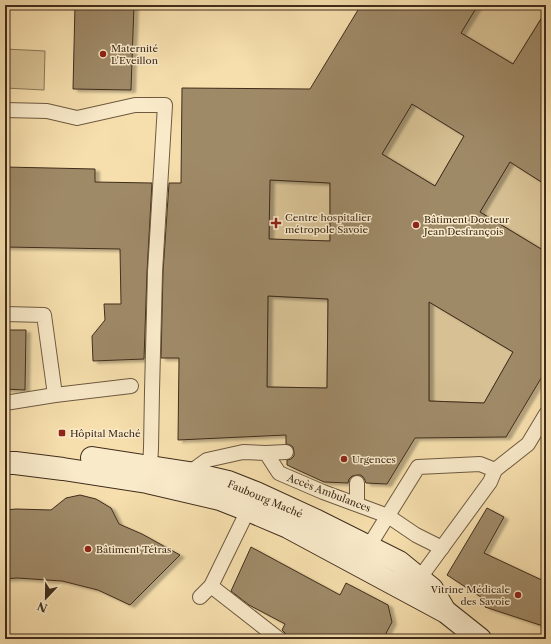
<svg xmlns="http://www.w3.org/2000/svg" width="551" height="644" font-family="'Libre Caslon Text',serif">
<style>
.green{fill:#d7c194;stroke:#8c7758}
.building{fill:#9f8a67;stroke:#402d1c;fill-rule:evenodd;filter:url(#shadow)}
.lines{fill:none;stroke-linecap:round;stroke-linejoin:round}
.lane-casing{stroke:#6e5a40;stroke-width:16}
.secondary-casing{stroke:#402d1c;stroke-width:24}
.lane{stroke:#f9eaca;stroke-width:14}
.secondary{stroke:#f9eaca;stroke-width:22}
.poi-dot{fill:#8f2418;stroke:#f9eaca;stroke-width:1.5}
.labels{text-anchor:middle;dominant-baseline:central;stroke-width:3;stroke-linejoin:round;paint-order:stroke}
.poi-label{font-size:10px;fill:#402d1c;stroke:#f9eaca;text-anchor:start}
.street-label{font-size:10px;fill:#402d1c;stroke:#f9eaca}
</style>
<defs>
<filter id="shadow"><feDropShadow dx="4.5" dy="2.5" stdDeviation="1" flood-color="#0004"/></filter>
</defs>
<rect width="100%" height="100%" fill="#f6dfad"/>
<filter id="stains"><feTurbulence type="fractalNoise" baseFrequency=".005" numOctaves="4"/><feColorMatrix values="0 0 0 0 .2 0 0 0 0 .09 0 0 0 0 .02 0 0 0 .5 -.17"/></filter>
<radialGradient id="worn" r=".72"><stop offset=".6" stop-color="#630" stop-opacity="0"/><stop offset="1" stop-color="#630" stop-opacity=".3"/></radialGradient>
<g class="green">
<path d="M478,5H534L545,12L513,64L461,33Z"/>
<path d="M5,49L45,51L44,90L5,88Z"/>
<path d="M412,104L464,136L435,186L382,154Z"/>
<path d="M510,162L546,185V252L480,212Z"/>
<path d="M270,180L330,183V241L269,239Z"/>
<path d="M268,296L328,299L327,388L267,387Z"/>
<path d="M429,302L513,352L484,403L429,401Z"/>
</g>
<g class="building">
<path d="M75,5H134L131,90L73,89Z"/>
<path d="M361,5H478L461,33L513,64L546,11V185L510,162L480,212L546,252V370L506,437L415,438L387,484L366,483L364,478L361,475H357L352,476L349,479L348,483L324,482L287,465V460L291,459L294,456V452L293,447L290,445L286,444V435L178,440L179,358H161L163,272L169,183H181L182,88L310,89ZM412,104L464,136L435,186L382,154ZM270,180L330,183V241L269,239ZM268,296L328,299L327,388L267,387ZM429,302L513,352L484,403L429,401Z"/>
<path d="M5,167L95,169V182L152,183L147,272L144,359L93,361L92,336L105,320L104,304H121L120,249L5,247Z"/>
<path d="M5,330H26L25,390L5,389Z"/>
<path d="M80,495L96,499L111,508L119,524L142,534L180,555L130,605L98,590L62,581L17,578L5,579V510L16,509L51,510L66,498Z"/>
<path d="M487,508L504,517L484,553L546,582V627L485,607L487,601L447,575Z"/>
<path d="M251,547L340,595L346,583L388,605L392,622L383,639H293L287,635L282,630L285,624L249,605L231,591Z"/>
</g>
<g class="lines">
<defs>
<g id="lane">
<path d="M5,110L47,111L77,118L135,105H165L155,272L152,391L151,448L150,467"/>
<path d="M5,314L44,315L55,395L5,403"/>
<path d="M55,395L131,386"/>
<path d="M266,453L286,452"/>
<path d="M189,473L207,460L243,452L266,453L279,473L323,492L388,516L416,535L442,548"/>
<path d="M357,483V504"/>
<path d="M369,546L418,467L480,464L495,470"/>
<path d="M419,579L490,482L495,470L528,444L546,414"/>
<path d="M211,586L279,639"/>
<path d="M200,597L211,586L251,504"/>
</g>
<g id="secondary">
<path d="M92,458L189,473L228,482L256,493L317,521L399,562L432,589L443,608"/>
<path d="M5,463H15L63,469L147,482L220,499L248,510L288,527L446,612L480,639"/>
</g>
</defs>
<use href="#lane" class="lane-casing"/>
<use href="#secondary" class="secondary-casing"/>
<use href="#lane" class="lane"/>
<use href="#secondary" class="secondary"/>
</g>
<g class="poi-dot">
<circle cx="103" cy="54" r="4"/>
<path d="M274 217h4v4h4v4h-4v4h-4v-4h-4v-4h4z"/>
<circle cx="416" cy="225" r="4"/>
<rect x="58" y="429" width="8" height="8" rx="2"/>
<circle cx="344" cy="459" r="4"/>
<circle cx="88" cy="549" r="4"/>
<circle cx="518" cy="595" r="4"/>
</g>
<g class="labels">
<g class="poi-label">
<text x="111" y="48">Maternité<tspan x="111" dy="12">L'Eveillon</tspan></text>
<text x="285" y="217">Centre hospitalier<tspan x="285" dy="12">métropole Savoie</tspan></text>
<text x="424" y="219">Bâtiment Docteur<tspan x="424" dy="12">Jean Desfrançois</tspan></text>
<text x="70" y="433">Hôpital Maché</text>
<text x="352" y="459">Urgences</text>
<text x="96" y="549">Bâtiment Tétras</text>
<text x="510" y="589" text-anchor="end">Vitrine Médicale<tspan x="510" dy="12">des Savoie</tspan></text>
</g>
<g class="street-label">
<text transform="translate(329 493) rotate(21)">Accès Ambulances</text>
<text transform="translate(265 499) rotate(23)">Faubourg Maché</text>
</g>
</g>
<rect width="551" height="644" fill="none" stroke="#f6dfad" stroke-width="20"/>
<rect x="6" y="6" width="539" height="632" fill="none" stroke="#402d1c" stroke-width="2"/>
<rect x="10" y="10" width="531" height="624" fill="none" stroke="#402d1c"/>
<g transform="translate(46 598) rotate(202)" stroke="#f9eaca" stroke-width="3" paint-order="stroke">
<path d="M0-3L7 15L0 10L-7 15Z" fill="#402d1c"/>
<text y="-6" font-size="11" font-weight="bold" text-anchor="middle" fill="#402d1c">N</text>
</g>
<rect width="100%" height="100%" filter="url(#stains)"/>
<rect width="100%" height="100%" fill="url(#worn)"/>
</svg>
